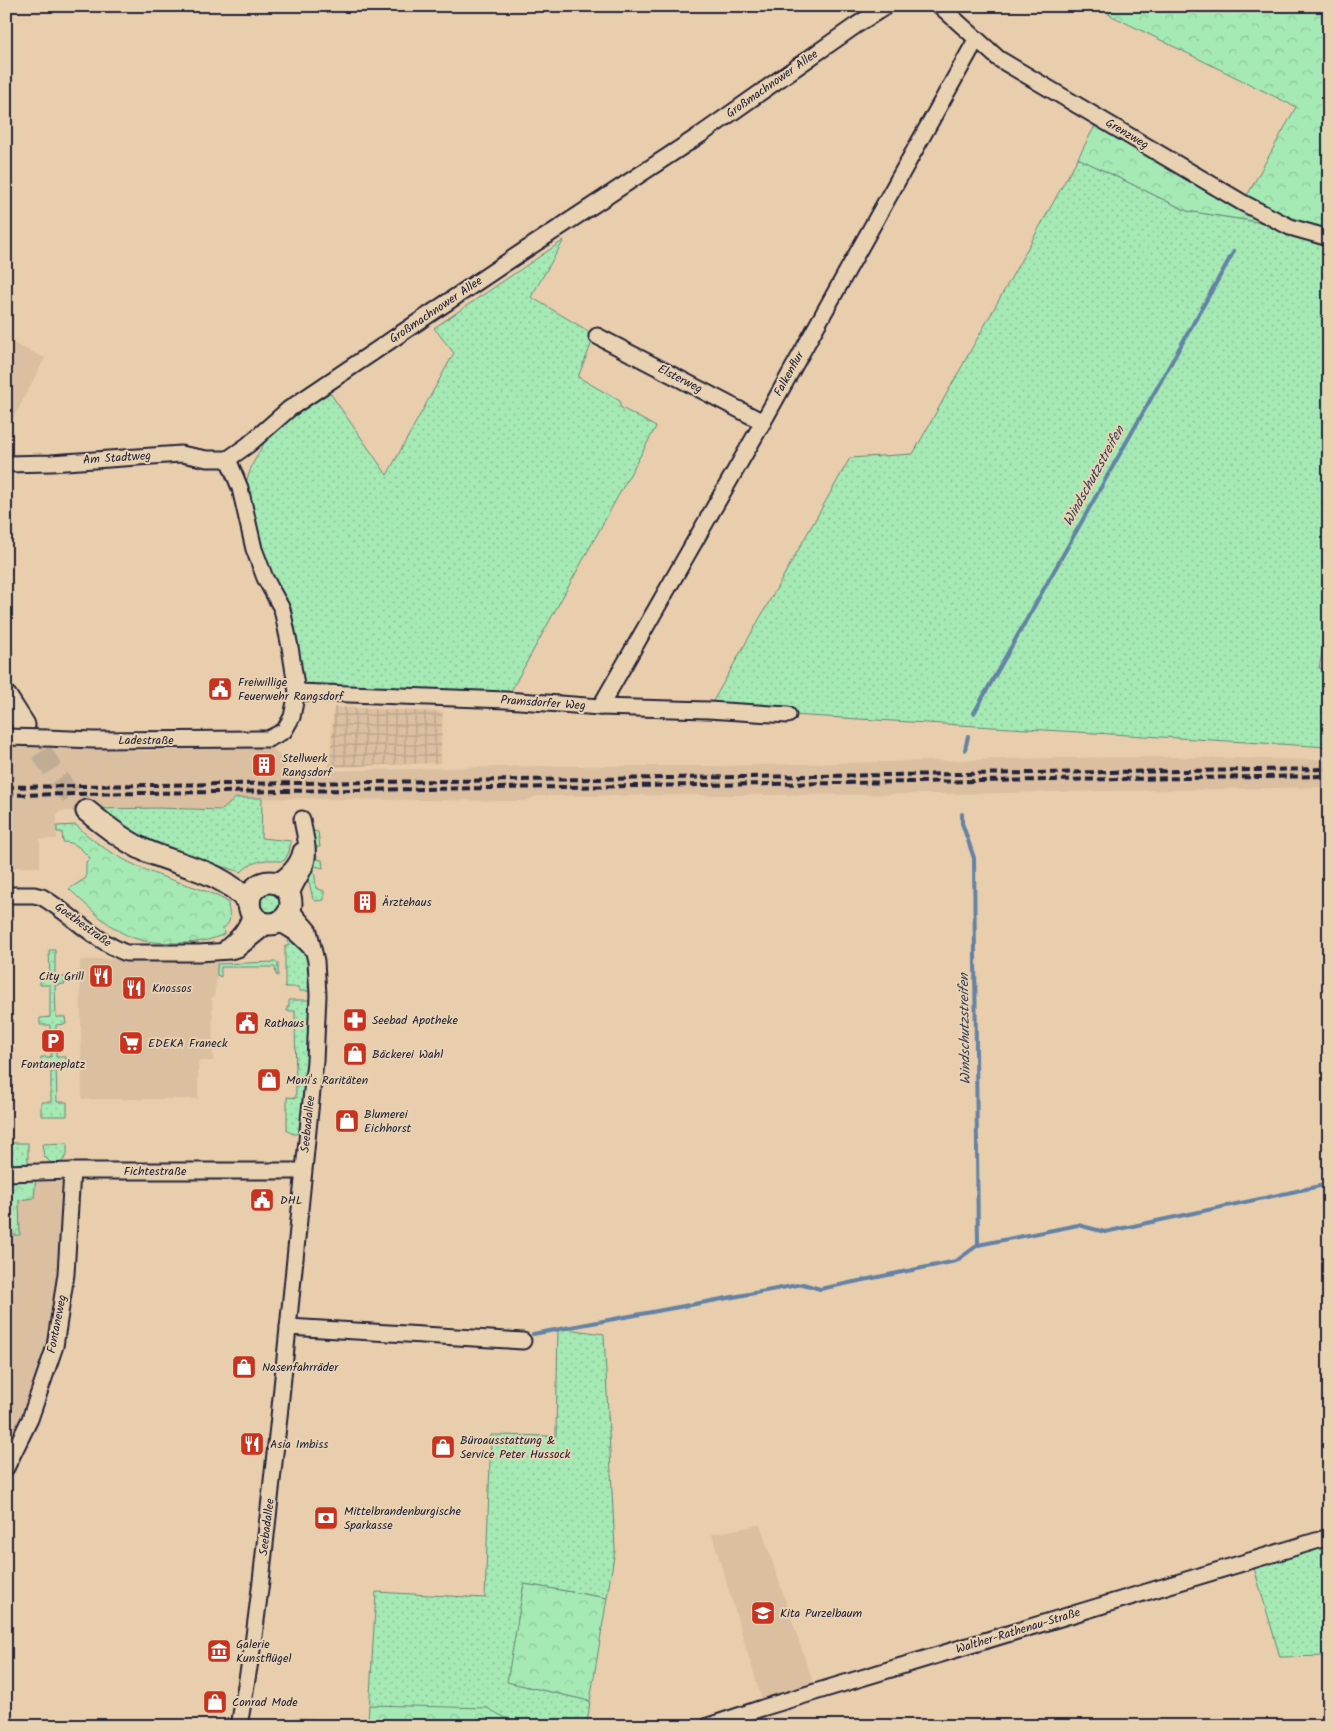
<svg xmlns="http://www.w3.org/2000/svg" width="1335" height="1732" font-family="Kalam,sans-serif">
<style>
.built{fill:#dabfa0}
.industrial{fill:url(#industrial-grid)}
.grass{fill:url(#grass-dots);stroke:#648678}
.forest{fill:url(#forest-crowns);stroke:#648678}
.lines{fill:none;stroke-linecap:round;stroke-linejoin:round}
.stream{stroke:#6382a5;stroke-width:4}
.secondary-tunnel{stroke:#c0ac95;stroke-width:21;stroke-dasharray:21 11;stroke-linecap:butt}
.street-casing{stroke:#22223b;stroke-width:19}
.secondary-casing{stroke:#22223b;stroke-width:25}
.street{stroke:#e8d2b1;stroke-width:15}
.secondary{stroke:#e8d2b1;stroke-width:21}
.rail{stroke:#22223b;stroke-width:4;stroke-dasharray:8 4;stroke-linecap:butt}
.street-bridge-casing{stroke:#22223b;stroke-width:19;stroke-linecap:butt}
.street-bridge{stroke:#e8d2b1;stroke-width:15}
.labels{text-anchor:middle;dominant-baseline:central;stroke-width:4;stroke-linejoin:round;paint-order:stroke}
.street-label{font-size:12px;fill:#22223b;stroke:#e8d2b1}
.poi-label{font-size:12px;fill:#22223b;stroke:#e8d2b1;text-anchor:start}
.water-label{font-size:14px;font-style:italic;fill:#38425e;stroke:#e8d2b1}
</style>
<defs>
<pattern id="industrial-grid" width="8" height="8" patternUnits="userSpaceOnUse" patternTransform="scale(1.25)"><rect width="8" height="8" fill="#dabfa0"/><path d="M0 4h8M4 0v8" fill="none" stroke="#bba48b"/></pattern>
<pattern id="grass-dots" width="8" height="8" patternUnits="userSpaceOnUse" patternTransform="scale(1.25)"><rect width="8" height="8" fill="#a5e9b4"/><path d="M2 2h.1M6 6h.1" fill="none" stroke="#8ec89c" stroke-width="1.8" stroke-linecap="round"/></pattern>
<pattern id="forest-crowns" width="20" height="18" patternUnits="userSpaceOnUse" patternTransform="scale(1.25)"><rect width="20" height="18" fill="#a5e9b4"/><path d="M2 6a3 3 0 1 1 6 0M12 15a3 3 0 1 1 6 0" fill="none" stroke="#8ec89c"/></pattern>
</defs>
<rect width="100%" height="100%" fill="#e8ceac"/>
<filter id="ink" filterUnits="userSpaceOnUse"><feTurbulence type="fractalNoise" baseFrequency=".02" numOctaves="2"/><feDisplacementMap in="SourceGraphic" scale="10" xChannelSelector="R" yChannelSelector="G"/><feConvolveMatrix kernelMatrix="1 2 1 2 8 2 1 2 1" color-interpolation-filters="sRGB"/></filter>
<g filter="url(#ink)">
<g class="built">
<path d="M6,340L45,358L6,432Z"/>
<path d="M6,744L144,751L270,746L282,758L287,772L536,766H719L1052,758L1168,757L1329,760V787L941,794L536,796L526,801L236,798L222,810L157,808L61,811L57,815V839H40V867H6Z"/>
<path d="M217,957V975L214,997H212L213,1061H198V1099H82L80,960Z"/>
<path d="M63,1181L60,1248L54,1304L43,1355L24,1414L6,1449V1183Z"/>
<path d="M760,1525L816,1692L764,1707L712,1534Z"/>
</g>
<path class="industrial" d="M334,707L443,712L440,763L329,767Z"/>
<g class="grass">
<path d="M1078,158L1187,211L1290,227L1329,238V621L1319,668L1329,670V747L708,710L850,458L913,454Z"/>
<path d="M564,240L531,297L595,335L578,377L620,401V407L656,427L506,700L297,692L290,647L265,578L244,488L252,465L266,440L283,423L330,393L387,475L454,353L434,328Z"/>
<path d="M236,798H262L261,838L291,841L289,852L285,860C280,862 278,861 273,860C261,859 249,864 241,872L202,861L146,841L98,809L157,808L222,810Z"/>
<path d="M315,831L318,832L320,847H316L317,859L322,860L323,868L314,866L316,888L324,891V900L315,901L313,899L309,882L305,877L312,832Z"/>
<circle cx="270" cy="903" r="11"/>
<path d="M292,939C311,957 310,966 312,991H300L298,987H285V946L289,945L288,941Z"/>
<path d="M49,950H55V977H65V984L55,985L56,1017H65L66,1024L56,1025V1057H66V1064L56,1065L57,1102H67V1116H41V1102H51V1065H41V1057H51L50,1025H40V1018L50,1017V985H40V978L50,977Z"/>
<path d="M276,962L278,963V976L276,975L275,967H221V977L217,975V964Z"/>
<path d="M289,1000H309L312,1005L302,1132C296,1135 292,1135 287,1130V1097L296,1098L295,1011H287V1007H289Z"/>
<rect x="6" y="1143" width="22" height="26"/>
<path d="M67,1143V1155L61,1163H51L44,1156L42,1144Z"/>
<path d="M558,1328L604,1334L615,1550L607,1598L524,1584L508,1682L590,1701L587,1726H497L369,1712L376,1592L485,1598L491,1435L556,1436Z"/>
<path d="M1329,1537V1656L1280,1657L1252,1561Z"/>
</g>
<g class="forest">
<path d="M1119,6H1329V238L1290,227L1187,211L1078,158L1099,118L1243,203L1296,107L1108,14Z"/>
<path d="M76,825C101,850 133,866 166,878C187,885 208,890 228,902C228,912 234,922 223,928L224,934C208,942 192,943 175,943C162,942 149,943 137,939C112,932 88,906 69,889L86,878V862L90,858C81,849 76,842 63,842L62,832H57V826Z"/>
<path d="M6,1173L36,1175L34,1198L19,1200L20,1235H6Z"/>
<path d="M524,1584L607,1598L590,1701L507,1682Z"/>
<path d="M369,1705L487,1708L520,1726H295L296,1718L368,1723Z"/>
</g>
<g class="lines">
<g class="stream">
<path d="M974,713L1234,251"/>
<path d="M965,750L968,736"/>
<path d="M962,814V823L974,858L978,1245"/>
<path d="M533,1334L803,1284L820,1289L956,1261L978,1245L1078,1225L1105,1232L1329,1184"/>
</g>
<path class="secondary-tunnel" d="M24,725L64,787L87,811"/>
<defs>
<g id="street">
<path d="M940,6L999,59L1243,203L1290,227L1329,238"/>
<path d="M597,336L763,422"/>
<path d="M228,459L248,445L289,409L510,260L703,133L855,26L886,6"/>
<path d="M6,464L51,463L181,454L207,459H228"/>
<path d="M297,692L506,700L600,707L708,710L788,715"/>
<path d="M600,707L763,422L976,40"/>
<path d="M46,738L94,740L268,739L284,731L292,717L297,692L290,647L282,609L265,578L254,549L240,488L228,459"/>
<path d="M275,882C287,877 299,863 301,851"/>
<path d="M6,895H34L42,897C71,914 95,941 126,953H199L230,951L238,949L269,924"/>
<path d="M291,895C294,884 303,874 306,863C310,850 304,833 302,819"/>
<path d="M276,923C291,927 300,937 311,948"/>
<path d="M227,947C239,937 248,927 251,912"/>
<path d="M6,1173L72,1171H303"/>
<path d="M288,1327L523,1341"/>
<path d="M6,1468L30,1419L55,1346L66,1274L72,1171"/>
<path d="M239,1726L253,1644L261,1581L279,1417L315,1061L318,995L316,961L309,931L291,910"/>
<path d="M708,1726L762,1708L1329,1537"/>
</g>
<g id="secondary">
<path d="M6,697L24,725"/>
<path d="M87,811C105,826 123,840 144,850C180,866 223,871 249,903"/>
<circle cx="270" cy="903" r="21"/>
</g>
</defs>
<use href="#street" class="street-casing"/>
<use href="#secondary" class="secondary-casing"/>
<use href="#street" class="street"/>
<use href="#secondary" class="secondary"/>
<g class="rail">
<path d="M6,787L1329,769"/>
<path d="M6,795L1329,776"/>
</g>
<defs>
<path id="street-bridge" d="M6,737L46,738"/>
</defs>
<use href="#street-bridge" class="street-bridge-casing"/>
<use href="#street-bridge" class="street-bridge"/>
</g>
</g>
<defs>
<symbol id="civic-square" viewBox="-11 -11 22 22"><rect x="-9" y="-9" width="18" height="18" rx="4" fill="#c8321e" stroke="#e8d2b1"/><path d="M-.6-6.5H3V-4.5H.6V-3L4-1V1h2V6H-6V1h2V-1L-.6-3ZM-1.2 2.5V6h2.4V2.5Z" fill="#fff"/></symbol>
<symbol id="building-square" viewBox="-11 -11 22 22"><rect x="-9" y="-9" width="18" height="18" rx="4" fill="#c8321e" stroke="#e8d2b1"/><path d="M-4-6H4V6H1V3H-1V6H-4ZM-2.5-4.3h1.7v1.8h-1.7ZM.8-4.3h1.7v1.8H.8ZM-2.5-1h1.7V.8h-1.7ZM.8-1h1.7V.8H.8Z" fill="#fff"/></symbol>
<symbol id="restaurant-square" viewBox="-11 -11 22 22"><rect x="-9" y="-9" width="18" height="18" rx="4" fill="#c8321e" stroke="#e8d2b1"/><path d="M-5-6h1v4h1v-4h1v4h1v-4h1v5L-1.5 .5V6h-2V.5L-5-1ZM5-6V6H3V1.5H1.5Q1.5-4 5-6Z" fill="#fff"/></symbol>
<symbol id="pharmacy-square" viewBox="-11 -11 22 22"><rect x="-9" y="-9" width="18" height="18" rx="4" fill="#c8321e" stroke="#e8d2b1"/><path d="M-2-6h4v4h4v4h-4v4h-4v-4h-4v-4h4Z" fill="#fff"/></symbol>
<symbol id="parking-square" viewBox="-11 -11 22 22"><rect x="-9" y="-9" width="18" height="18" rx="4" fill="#c8321e" stroke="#e8d2b1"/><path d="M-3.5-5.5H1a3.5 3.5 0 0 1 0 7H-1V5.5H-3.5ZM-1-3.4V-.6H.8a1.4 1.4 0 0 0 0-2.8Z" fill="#fff"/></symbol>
<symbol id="supermarket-square" viewBox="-11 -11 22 22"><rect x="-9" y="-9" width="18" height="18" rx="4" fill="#c8321e" stroke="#e8d2b1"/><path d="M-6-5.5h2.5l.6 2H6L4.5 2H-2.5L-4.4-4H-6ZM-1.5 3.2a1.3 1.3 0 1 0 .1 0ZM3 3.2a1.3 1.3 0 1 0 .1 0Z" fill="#fff"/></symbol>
<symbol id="shop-square" viewBox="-11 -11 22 22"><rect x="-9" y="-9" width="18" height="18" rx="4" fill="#c8321e" stroke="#e8d2b1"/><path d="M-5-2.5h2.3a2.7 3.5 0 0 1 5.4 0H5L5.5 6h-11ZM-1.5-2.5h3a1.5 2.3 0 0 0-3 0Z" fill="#fff"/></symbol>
<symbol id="bank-square" viewBox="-11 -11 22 22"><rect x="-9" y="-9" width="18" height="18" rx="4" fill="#c8321e" stroke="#e8d2b1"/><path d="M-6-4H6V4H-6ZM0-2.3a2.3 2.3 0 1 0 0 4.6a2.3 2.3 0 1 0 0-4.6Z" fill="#fff"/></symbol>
<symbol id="school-square" viewBox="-11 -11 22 22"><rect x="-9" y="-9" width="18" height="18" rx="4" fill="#c8321e" stroke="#e8d2b1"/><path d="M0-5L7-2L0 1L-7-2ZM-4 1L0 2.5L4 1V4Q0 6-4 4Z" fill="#fff"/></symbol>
<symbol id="museum-square" viewBox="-11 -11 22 22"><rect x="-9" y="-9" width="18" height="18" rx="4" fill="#c8321e" stroke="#e8d2b1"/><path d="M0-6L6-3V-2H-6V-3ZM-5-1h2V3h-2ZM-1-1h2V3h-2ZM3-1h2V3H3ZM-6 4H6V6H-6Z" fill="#fff"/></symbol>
</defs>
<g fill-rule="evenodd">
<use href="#civic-square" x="206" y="675" width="28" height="28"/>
<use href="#building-square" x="250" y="751" width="28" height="28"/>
<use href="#building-square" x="351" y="888" width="28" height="28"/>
<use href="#restaurant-square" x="87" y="962" width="28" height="28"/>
<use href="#restaurant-square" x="120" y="974" width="28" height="28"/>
<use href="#pharmacy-square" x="341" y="1006" width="28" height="28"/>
<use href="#civic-square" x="233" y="1009" width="28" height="28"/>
<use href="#parking-square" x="39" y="1027" width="28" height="28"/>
<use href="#supermarket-square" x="117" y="1029" width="28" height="28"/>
<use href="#shop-square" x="341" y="1040" width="28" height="28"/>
<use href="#shop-square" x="255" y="1066" width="28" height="28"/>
<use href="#shop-square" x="333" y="1107" width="28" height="28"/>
<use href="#civic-square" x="248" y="1186" width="28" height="28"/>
<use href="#shop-square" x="230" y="1353" width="28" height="28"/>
<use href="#restaurant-square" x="238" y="1430" width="28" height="28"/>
<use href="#shop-square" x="429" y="1433" width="28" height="28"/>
<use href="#bank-square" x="312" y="1504" width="28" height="28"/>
<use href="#school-square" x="749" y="1599" width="28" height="28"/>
<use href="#museum-square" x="205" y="1637" width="28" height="28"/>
<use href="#shop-square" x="201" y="1688" width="28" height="28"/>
</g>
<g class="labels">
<g class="street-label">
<text transform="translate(772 84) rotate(-35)">Großmachnower Allee</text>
<text transform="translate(1127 134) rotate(31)">Grenzweg</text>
<text transform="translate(436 310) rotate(-34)">Großmachnower Allee</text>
<text transform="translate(789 374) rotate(-61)">Falkenflur</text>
<text transform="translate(680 379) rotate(27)">Elsterweg</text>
<text transform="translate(117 458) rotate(-4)">Am Stadtweg</text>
<text transform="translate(543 703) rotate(4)">Pramsdorfer Weg</text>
<text x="146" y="740">Ladestraße</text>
<text transform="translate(83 925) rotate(36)">Goethestraße</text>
<text transform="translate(308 1124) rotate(-84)">Seebadallee</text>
<text x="155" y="1171">Fichtestraße</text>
<text transform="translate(57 1324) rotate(-79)">Fontaneweg</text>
<text transform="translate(267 1527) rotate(-83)">Seebadallee</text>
<text transform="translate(1018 1631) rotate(-17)">Walther-Rathenau-Straße</text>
</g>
<g class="poi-label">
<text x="238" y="682">Freiwillige<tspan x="238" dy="14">Feuerwehr Rangsdorf</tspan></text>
<text x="282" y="758">Stellwerk<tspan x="282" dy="14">Rangsdorf</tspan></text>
<text x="382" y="902">Ärztehaus</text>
<text x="84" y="976" text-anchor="end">City Grill</text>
<text x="152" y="988">Knossos</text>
<text x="372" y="1020">Seebad Apotheke</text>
<text x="264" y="1023">Rathaus</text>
<text x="148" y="1043">EDEKA Franeck</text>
<text x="372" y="1054">Bäckerei Wahl</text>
<text x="53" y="1064" text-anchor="middle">Fontaneplatz</text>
<text x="286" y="1080">Moni's Raritäten</text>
<text x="364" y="1114">Blumerei<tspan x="364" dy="14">Eichhorst</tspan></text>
<text x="280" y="1200">DHL</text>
<text x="262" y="1367">Nasenfahrräder</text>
<text x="460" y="1440">Büroausstattung &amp;<tspan x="460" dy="14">Service Peter Hussock</tspan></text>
<text x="270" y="1444">Asia Imbiss</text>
<text x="344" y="1511">Mittelbrandenburgische<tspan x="344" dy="14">Sparkasse</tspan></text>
<text x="780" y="1613">Kita Purzelbaum</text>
<text x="236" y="1644">Galerie<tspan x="236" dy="14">Kunstflügel</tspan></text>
<text x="232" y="1702">Conrad Mode</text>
</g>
<g class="water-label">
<text transform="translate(1094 476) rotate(-61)">Windschutzstreifen</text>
<text transform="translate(965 1029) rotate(-91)">Windschutzstreifen</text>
</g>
</g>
<rect width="1335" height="1732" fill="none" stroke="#e8d2b1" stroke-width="25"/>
<rect x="12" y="12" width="1310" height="1707" fill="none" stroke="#22223b" stroke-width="2" filter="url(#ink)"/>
</svg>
